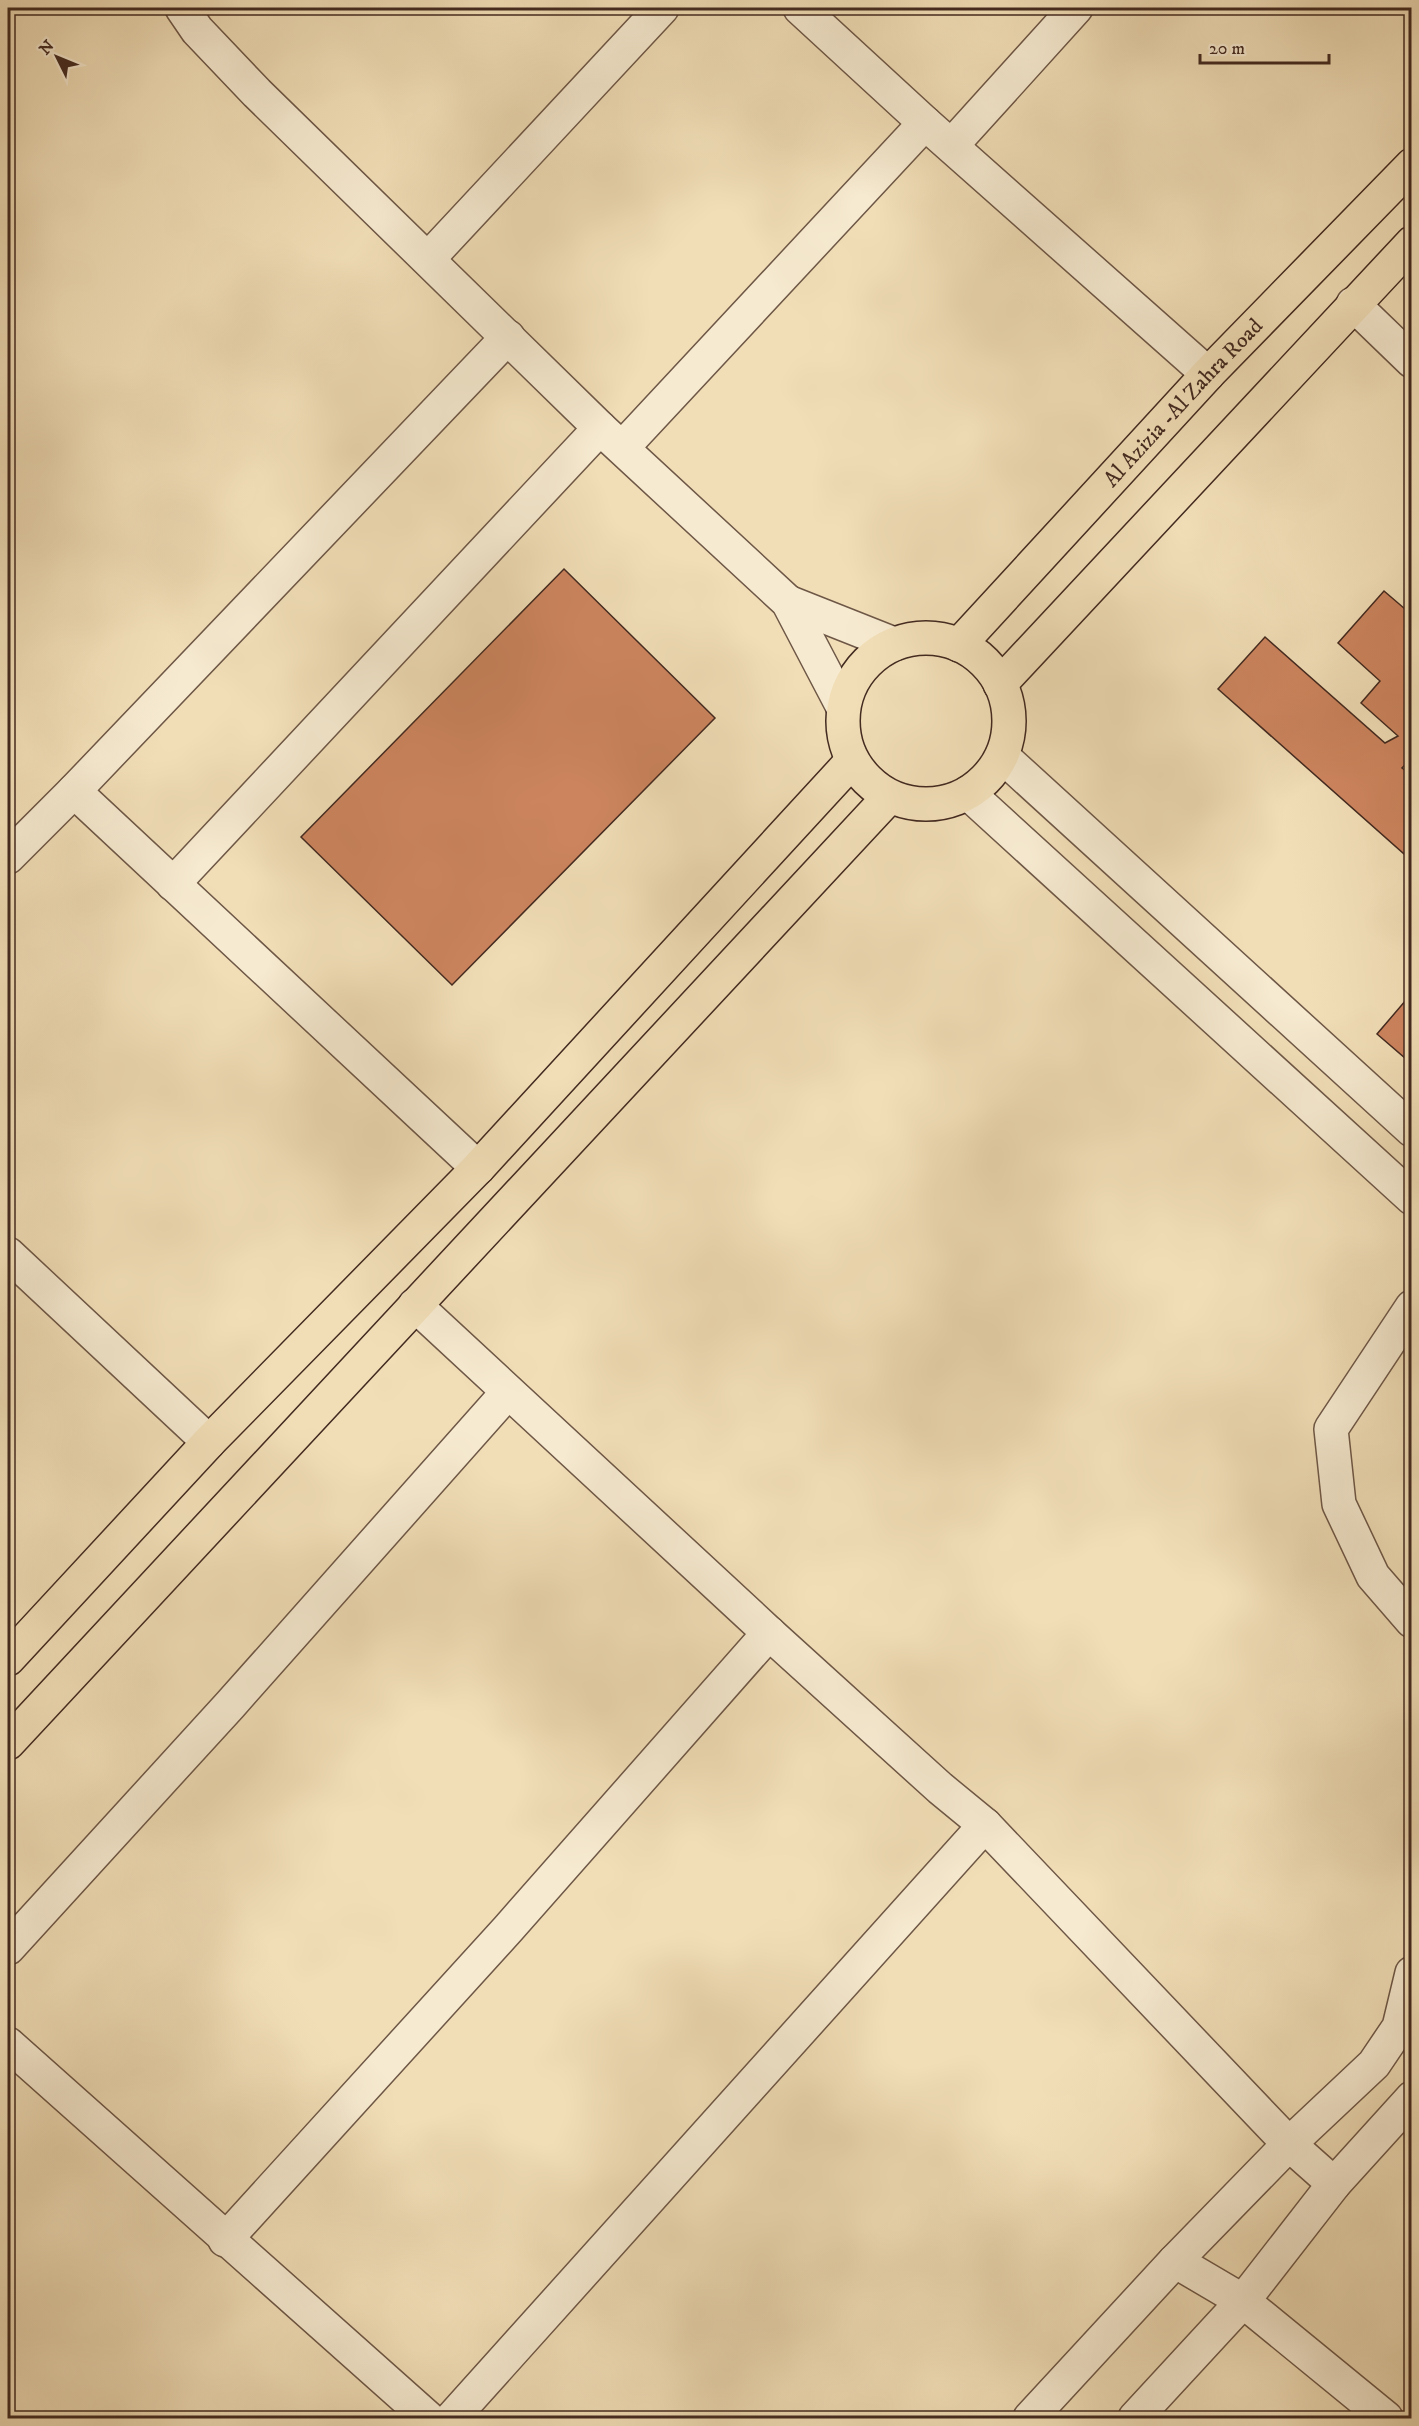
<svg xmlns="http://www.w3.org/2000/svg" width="1419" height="2426" font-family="'IM FELL DW Pica',serif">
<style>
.building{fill:#cd855f;stroke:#432a20;stroke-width:1.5}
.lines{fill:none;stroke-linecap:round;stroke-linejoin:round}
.minor-casing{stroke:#6e5746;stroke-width:36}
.major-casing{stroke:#432a20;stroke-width:36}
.minor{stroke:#f6ead0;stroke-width:33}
.major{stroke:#f1deb7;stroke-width:33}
.labels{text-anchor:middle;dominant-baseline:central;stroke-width:5;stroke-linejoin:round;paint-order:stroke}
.street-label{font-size:22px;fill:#432a20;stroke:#f6ead0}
</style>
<rect width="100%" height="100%" fill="#f1deb7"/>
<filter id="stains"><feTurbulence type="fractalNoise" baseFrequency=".00333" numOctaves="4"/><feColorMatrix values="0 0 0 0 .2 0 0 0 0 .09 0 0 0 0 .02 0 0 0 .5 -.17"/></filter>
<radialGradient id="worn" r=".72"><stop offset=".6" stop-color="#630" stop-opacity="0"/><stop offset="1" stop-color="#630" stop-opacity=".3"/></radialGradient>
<g class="building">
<path d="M564,569L715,718L452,985L301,837Z"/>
<path d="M1384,591L1412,615V758L1402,768L1412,776V861L1218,689L1265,637L1385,743L1398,736L1361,703L1380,681L1338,643Z"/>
<path d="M1412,993V1064L1377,1034Z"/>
</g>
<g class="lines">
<defs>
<g id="minor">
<path d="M182,8L197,30L257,93L600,428L788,602L843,707"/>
<path d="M800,8L925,123L1208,374"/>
<path d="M952,145L1076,8"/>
<path d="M428,259L662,8"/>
<path d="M1353,304L1412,361"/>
<path d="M623,447L925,123"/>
<path d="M788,602L894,644"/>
<path d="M1002,756L1412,1130"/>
<path d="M74,791L478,1168"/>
<path d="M968,793L1412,1198"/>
<path d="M8,857L74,791L508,337"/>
<path d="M173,884L600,428"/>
<path d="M8,1254L209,1442"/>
<path d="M415,1305L769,1633L940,1788L985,1825L1289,2144L1334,2184"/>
<path d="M1412,1307L1331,1429L1339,1504L1373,1576L1412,1621"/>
<path d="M8,1948L230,1705L508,1392"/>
<path d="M8,2044L428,2418"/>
<path d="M225,2240L508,1929L769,1633"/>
<path d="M1175,2261L1243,2301L1386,2418"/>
<path d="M452,2418L985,1825"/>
<path d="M1030,2418L1175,2261L1289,2144L1374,2064L1399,2027L1412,1973"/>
<path d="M1135,2418L1243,2301L1334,2184L1412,2098"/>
</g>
<g id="major">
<circle cx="926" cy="721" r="83"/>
<path id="s1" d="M959,645L1208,374L1412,165"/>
<path d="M1000,684L1412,243"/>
<path d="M8,1659L209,1442L478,1168L852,761"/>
<path d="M8,1743L889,797"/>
</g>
</defs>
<use href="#minor" class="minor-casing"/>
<use href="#major" class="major-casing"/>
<use href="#minor" class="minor"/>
<use href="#major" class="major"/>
</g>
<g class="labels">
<g class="street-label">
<text stroke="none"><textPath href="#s1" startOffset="330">Al Azizia -Al Zahra Road</textPath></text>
</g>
</g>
<rect width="1419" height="2426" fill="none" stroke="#f1deb7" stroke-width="30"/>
<rect x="9" y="9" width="1401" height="2408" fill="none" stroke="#432a20" stroke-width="3"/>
<rect x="15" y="15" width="1389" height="2396" fill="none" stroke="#432a20" stroke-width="1.5"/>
<g transform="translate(57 57) rotate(313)" stroke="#f6ead0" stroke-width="4.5" paint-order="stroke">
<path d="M0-4.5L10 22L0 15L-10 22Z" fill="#432a20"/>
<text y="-9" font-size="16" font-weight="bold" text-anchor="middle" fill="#432a20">N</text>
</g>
<path d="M1200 54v9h129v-9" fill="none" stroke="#432a20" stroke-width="3"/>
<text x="1209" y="54" font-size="18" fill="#432a20" stroke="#f6ead0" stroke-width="4.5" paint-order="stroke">20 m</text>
<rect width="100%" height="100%" filter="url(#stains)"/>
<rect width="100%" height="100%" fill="url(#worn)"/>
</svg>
